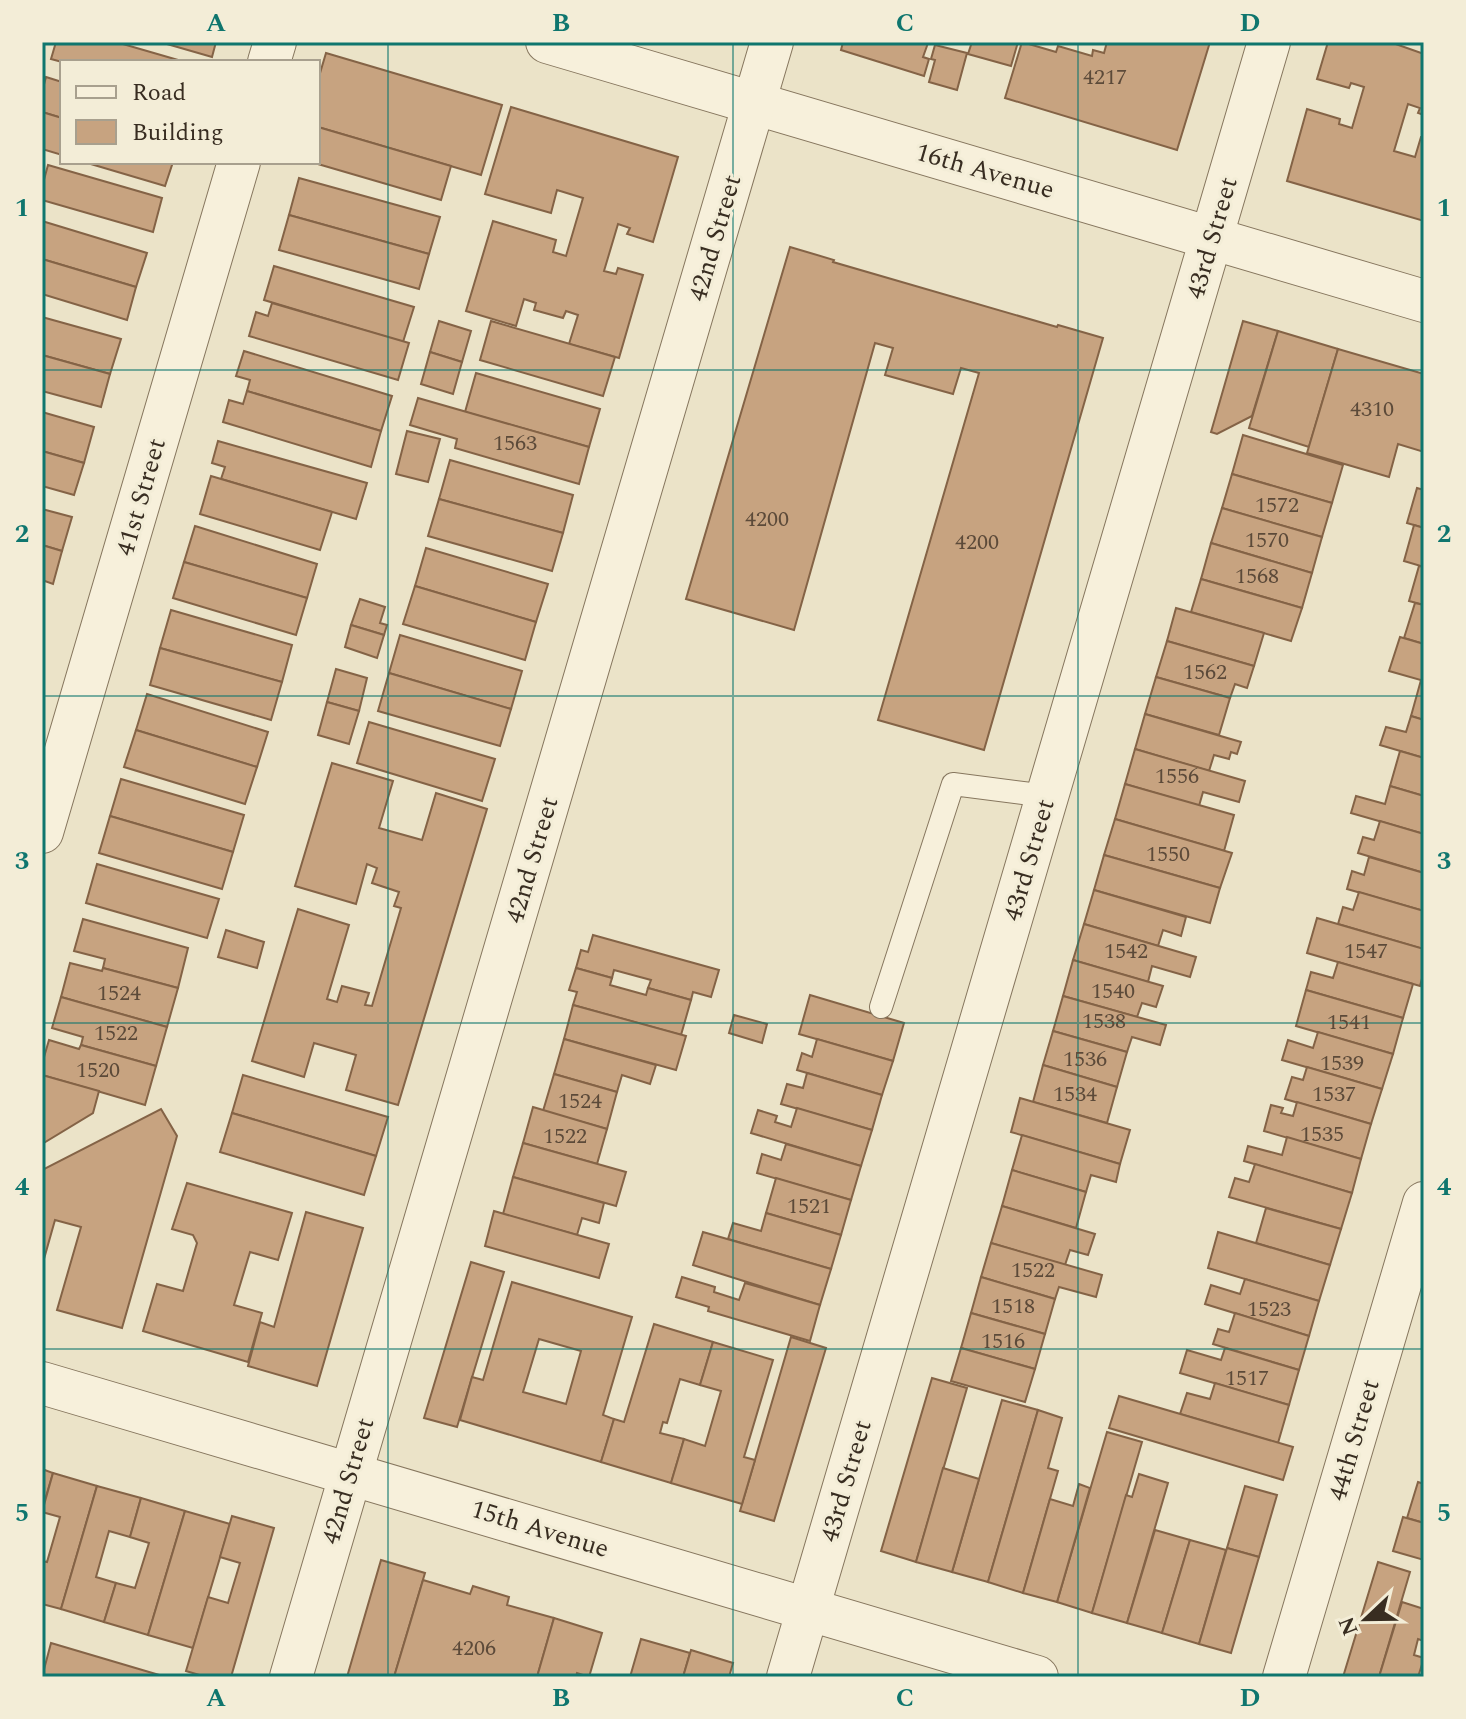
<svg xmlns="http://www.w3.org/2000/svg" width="1466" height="1719" font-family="Spectral,serif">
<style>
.building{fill:#c7a380;stroke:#846346;stroke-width:2;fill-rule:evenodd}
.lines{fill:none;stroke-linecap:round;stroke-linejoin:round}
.lane-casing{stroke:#86765e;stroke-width:24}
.street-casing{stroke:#86765e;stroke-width:44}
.lane{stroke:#f7f0db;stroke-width:22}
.street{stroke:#f7f0db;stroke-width:42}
.grid{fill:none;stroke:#0f766e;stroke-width:2;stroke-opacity:0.55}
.labels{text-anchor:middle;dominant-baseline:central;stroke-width:6;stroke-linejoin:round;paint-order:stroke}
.number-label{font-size:22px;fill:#5c4a39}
.street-label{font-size:26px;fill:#382d21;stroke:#f3edd7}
.neatline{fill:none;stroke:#0f766e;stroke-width:3}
.grid-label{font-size:26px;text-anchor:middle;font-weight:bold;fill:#0f766e}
</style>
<rect width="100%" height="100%" fill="#ebe3c8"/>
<g class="building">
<path d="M56,42H116L185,62H62L51,59Z"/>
<path d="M160,42H216L212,57Z"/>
<path d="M843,42L928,43L923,57L929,59L924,76L841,50Z"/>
<path d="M972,42H1018L1011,66L968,54Z"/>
<path d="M1022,42L1056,52L1058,46L1092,56L1093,50L1104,53L1107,42H1210L1177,150L1005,98Z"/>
<path d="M1328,42H1390L1424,54V115L1418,113L1420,108L1408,104L1394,151L1415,157L1421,137H1424V221L1287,181L1307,109L1340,119L1339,124L1352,128L1364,87L1351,83L1349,88L1317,79Z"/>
<path d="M935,45L967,53L957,90L929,82L935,60L931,59Z"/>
<path d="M326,53L502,105L481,175L318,127V80Z"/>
<path d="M46,77L62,82V118L42,112V92Z"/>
<path d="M511,107L678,157L653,242L627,234L630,228L618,224L604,271L616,274L618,268L643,275L619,358L569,344L578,315L566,311L563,318L534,310L536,303L524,299L516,326L466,311L493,221L556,240L553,252L566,256L583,198L557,190L551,213L485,194Z"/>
<path d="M42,112L62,118V155L42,149Z"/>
<path d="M318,127L451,166L441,200L311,162H318Z"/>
<path d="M84,162H173L165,186Z"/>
<path d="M48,165L162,198L153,232L42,200V187Z"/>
<path d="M299,178L440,217L429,254L289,215Z"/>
<path d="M289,215L429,254L419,289L279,250Z"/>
<path d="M42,221L147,253L136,287L42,259Z"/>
<path d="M790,247L834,260L833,262L1057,327L1058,325L1103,338L984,750L878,720L979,373L961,368L953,394L885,375L893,348L875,343L794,630L686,599Z"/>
<path d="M42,259L136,287L127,320L42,294Z"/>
<path d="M274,266L414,307L403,342L264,300Z"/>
<path d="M272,303L409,343L398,380L249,336L256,312L268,316Z"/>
<path d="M42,317L121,339L110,374L42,355Z"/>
<path d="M439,321L471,331L462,362L430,352Z"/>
<path d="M491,321L615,357L603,396L480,360Z"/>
<path d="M1243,321L1278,331L1252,416L1217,434L1211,432Z"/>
<path d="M1278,331L1338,349L1309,447L1249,428Z"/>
<path d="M1338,349L1424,374V452L1398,444L1389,477L1307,453Z"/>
<path d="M244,351L392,396L381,431L247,391L250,380L236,376Z"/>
<path d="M430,352L462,362L453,394L421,384Z"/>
<path d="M42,355L110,374L101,407L42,391Z"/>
<path d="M476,373L600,409L589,447L465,412Z"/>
<path d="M247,391L381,431L371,467L223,422L229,400L243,404Z"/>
<path d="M418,398L589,447L579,484L455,448L457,439L410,425Z"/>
<path d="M42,412L94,427L84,463L42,451Z"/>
<path d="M407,431L440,439L428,482L396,474Z"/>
<path d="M1243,435L1343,465L1332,503L1232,474Z"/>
<path d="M218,441L367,483L356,519L221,479L225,467L212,463Z"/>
<path d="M42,451L84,463L74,495L42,486Z"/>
<path d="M450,460L573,495L563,533L439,499Z"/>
<path d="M1232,474L1332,503L1322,537L1222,508Z"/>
<path d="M211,476L332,512L320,550L200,514Z"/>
<path d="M1417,488L1424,490V528L1407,523Z"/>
<path d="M439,499L563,533L552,571L428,536Z"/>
<path d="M1222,508L1322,537L1312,573L1211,543Z"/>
<path d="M42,509L72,517L62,551L42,545Z"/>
<path d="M1414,525L1424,528V567L1404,561Z"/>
<path d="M195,526L317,564L307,598L184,562Z"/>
<path d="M1211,543L1312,573L1302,608L1201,579Z"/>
<path d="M42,545L62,551L53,584L42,580Z"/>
<path d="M426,548L548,584L536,622L415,586Z"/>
<path d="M184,562L307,598L296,635L173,598Z"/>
<path d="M1419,566L1424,567V605L1409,601Z"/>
<path d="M1201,579L1302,608L1291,641L1191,612Z"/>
<path d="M415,586L536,622L525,660L403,624Z"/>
<path d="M360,599L385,607L380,623L387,625L384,635L351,625Z"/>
<path d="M1415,603L1424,605V644L1404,638Z"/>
<path d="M1176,608L1264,633L1254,666L1167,641Z"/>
<path d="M171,610L292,645L282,682L160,648Z"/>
<path d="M351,625L384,635L377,658L345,647Z"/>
<path d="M400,635L522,671L511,709L389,673Z"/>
<path d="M1400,637L1424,644V681L1389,671Z"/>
<path d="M1167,641L1254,666L1247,688L1235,684L1230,698L1156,677Z"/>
<path d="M160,648L282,682L271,720L150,685Z"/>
<path d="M336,669L367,678L359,711L327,702Z"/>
<path d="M389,673L511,709L500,746L378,711Z"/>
<path d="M1156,677L1230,698L1219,735L1145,714Z"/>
<path d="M1421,680L1424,681V720L1411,716Z"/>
<path d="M147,694L268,732L257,767L136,730Z"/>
<path d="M327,702L359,711L349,744L318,735Z"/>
<path d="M1145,714L1241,742L1237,754L1231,752L1229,759L1214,755L1209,771L1135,749Z"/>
<path d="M1411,716L1424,720V758L1380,745L1386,727L1406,732Z"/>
<path d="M369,722L495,759L482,801L357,763Z"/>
<path d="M136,730L257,767L245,804L124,767Z"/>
<path d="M1135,749L1245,781L1239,802L1203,792L1199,806L1125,784Z"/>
<path d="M1400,751L1424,758V796L1390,786Z"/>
<path d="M332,763L393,781L379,828L422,840L436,793L487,809L398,1105L346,1090L356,1055L314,1043L304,1077L252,1061L298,909L349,925L327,999L337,1002L342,986L369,993L365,1005L372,1006L401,908L394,906L399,892L372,883L377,868L367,864L356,904L295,886Z"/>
<path d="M121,779L244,815L233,852L110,816Z"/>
<path d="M1125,784L1234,815L1224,851L1115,819Z"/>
<path d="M1390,786L1424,796V834L1351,813L1356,796L1385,804Z"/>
<path d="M110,816L233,852L222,889L99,853Z"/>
<path d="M1115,819L1232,853L1220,888L1104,855Z"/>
<path d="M1380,821L1424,834V873L1358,853L1363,837L1374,840Z"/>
<path d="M1104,855L1220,888L1210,923L1094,890Z"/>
<path d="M1369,857L1424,873V911L1347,889L1352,871L1364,875Z"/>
<path d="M97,864L219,899L207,938L86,903Z"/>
<path d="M1094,890L1186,917L1181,936L1163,930L1158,946L1084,924Z"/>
<path d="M1359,892L1424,911L1423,949L1338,924L1343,907L1353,910Z"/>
<path d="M1317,918L1424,949V971L1420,986L1307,953Z"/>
<path d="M83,919L188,948L178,988L103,968L105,959L74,951Z"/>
<path d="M1084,924L1196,957L1190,977L1152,966L1148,982L1073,960Z"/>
<path d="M226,930L264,942L257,968L218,957Z"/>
<path d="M593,935L719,970L711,997L693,992L691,1000L648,988L651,980L614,970L612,978L576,968L581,950L588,952Z"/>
<path d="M1073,960L1163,986L1156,1007L1142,1003L1137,1017L1063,996Z"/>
<path d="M1338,962L1413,984L1403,1018L1306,990L1311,972L1333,978Z"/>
<path d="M70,963L102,971L103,968L178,988L167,1027L61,997Z"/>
<path d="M576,968L612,978L610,985L646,995L648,988L691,1000L681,1035L573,1005L577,992L569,990Z"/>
<path d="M1306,990L1403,1018L1393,1054L1296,1026Z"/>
<path d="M810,995L904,1023L893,1061L799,1034Z"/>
<path d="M1063,996L1166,1025L1160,1045L1132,1037L1127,1052L1053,1031Z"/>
<path d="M61,997L167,1027L156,1066L81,1045L83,1037L52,1028Z"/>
<path d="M573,1005L686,1036L676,1070L564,1039Z"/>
<path d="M734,1015L767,1024L762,1043L729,1033Z"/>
<path d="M1053,1031L1127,1052L1117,1087L1043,1065Z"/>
<path d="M1318,1032L1393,1054L1382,1089L1282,1060L1288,1040L1313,1048Z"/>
<path d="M564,1039L656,1065L650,1084L622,1075L617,1092L554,1074Z"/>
<path d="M817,1039L893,1061L882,1095L797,1070L802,1053L812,1057Z"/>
<path d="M49,1040L79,1049L81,1045L156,1066L145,1105L42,1075V1064Z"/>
<path d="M1043,1065L1117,1087L1107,1123L1033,1102Z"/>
<path d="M1307,1067L1382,1089L1371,1124L1285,1099L1292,1077L1303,1080Z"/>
<path d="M807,1073L882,1095L872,1130L781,1104L787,1084L803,1088Z"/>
<path d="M554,1074L617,1092L607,1129L543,1111Z"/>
<path d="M42,1075L99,1091L93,1113L42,1144Z"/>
<path d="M243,1075L388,1117L376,1156L232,1113Z"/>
<path d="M1020,1098L1130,1130L1120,1164L1011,1132Z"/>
<path d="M1297,1102L1371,1124L1361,1159L1264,1131L1271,1105L1283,1108L1281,1113L1293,1116Z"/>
<path d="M533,1107L607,1129L597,1164L523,1143Z"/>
<path d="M797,1108L872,1130L861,1166L751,1133L758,1110L777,1116L775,1122L791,1127Z"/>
<path d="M161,1109L177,1136L122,1328L57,1310L81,1227L55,1220L42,1266V1170Z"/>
<path d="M232,1113L376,1156L364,1195L220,1152Z"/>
<path d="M1022,1135L1120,1164L1116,1182L1091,1175L1086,1192L1012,1170Z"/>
<path d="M1287,1137L1361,1159L1352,1193L1244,1161L1248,1146L1282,1155Z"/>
<path d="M523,1143L626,1172L616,1206L513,1177Z"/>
<path d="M786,1144L861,1166L851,1200L757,1173L762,1154L781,1160Z"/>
<path d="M1255,1164L1352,1193L1341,1229L1229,1197L1235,1178L1249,1182Z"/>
<path d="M1012,1170L1086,1192L1076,1228L1002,1206Z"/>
<path d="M513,1177L604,1203L599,1223L582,1218L577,1235L503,1214Z"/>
<path d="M776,1178L851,1200L841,1235L766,1213Z"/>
<path d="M187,1183L292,1213L278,1260L250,1252L234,1305L262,1313L248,1362L143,1331L157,1284L183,1291L197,1243L193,1235L172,1229Z"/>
<path d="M1002,1206L1095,1234L1088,1255L1070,1250L1065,1265L991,1243Z"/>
<path d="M1266,1208L1341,1229L1330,1265L1256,1243Z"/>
<path d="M494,1211L609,1244L599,1278L485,1246Z"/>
<path d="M306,1212L363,1228L317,1386L248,1366L260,1322L274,1327Z"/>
<path d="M766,1213L841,1235L831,1269L728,1239L733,1223L761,1231Z"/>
<path d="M703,1232L831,1269L820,1305L693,1265Z"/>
<path d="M1218,1232L1330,1265L1319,1301L1208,1268Z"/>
<path d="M991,1243L1102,1275L1096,1297L1059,1287L1055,1299L981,1277Z"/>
<path d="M471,1262L504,1272L457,1427L424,1418Z"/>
<path d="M682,1277L715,1287L714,1292L739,1300L745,1283L820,1305L810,1341L708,1311L709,1307L676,1297Z"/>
<path d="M981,1277L1055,1299L1045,1334L971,1313Z"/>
<path d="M1245,1279L1319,1301L1309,1336L1205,1304L1211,1285L1240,1294Z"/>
<path d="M512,1282L632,1317L603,1415L614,1419L601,1462L460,1420L472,1377L483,1380ZM539,1339L581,1351L566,1404L523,1392Z"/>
<path d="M971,1313L1045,1334L1035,1369L961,1348Z"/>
<path d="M1235,1313L1309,1336L1299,1370L1213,1344L1218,1329L1229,1332Z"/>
<path d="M654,1324L713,1342L700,1385L680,1379L667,1423L663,1422L660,1433L684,1439L671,1483L601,1462L614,1419L624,1422Z"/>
<path d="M791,1337L826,1348L774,1521L740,1511Z"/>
<path d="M713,1342L773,1360L744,1457L755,1460L742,1504L671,1483L684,1439L705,1446L721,1391L700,1385Z"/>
<path d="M961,1348L1035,1369L1025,1402L951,1381Z"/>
<path d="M1225,1348L1299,1370L1289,1405L1180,1373L1187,1350L1221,1360Z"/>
<path d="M932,1378L967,1388L916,1562L881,1551Z"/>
<path d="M1215,1383L1289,1405L1278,1443L1180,1414L1187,1393L1210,1399Z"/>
<path d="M1119,1396L1293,1447L1283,1480L1109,1428Z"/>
<path d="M1002,1400L1038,1410L988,1582L952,1572Z"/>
<path d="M1038,1410L1062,1418L1048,1468L1058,1471L1023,1593L988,1582Z"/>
<path d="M1107,1432L1142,1442L1092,1613L1057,1602Z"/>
<path d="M943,1468L979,1479L952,1572L916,1562Z"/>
<path d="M42,1469L53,1473L42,1510Z"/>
<path d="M53,1473L97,1486L61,1609L42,1604V1561L47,1562L60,1517L42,1512Z"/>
<path d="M1139,1474L1168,1483L1127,1623L1092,1613L1126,1495L1132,1497Z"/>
<path d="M1418,1482L1424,1484V1523L1407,1518Z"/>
<path d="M1079,1484L1090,1488L1057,1602L1023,1593L1050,1499L1073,1506Z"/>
<path d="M97,1486L141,1498L130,1537L109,1531L96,1577L116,1583L104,1622L61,1609Z"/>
<path d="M1245,1486L1277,1495L1259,1557L1227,1548Z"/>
<path d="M141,1498L185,1511L148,1635L104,1622L116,1583L135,1588L149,1543L130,1537Z"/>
<path d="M185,1511L230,1524L193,1648L148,1635Z"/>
<path d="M232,1516L274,1528L231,1677H206L186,1671L208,1597L228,1603L240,1563L220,1557Z"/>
<path d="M1403,1517L1424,1523V1560L1393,1551Z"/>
<path d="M1155,1530L1190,1540L1162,1633L1127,1623Z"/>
<path d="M1190,1540L1226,1550L1199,1644L1162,1633Z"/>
<path d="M1227,1548L1259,1557L1231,1653L1199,1644Z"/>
<path d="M381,1560L425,1573L394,1677H347Z"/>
<path d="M1378,1562L1410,1572L1379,1677H1343Z"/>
<path d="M423,1580L470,1594L473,1586L509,1597L507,1605L554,1618L537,1677H394Z"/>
<path d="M1402,1602L1424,1609V1641L1418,1639L1414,1655L1424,1658L1418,1677H1379Z"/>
<path d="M554,1618L602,1633L589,1677L577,1673L576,1677H537Z"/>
<path d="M641,1639L690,1653L683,1677H630Z"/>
<path d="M51,1643L166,1677H42Z"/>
<path d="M691,1650L733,1663L729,1677H683Z"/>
</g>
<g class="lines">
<defs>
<path id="lane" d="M881,1007L953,784L1047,796"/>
<g id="street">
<path d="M547,42L1424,301"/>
<path d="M269,62L275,42"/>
<path d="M42,832L239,162"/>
<path d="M42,1383L1037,1677"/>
<path d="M291,1677L772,42"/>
<path d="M788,1677L1269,42"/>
<path d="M1284,1677L1424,1203"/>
</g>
</defs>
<use href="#lane" class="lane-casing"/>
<use href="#street" class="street-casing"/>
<use href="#lane" class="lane"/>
<use href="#street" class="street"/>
</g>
<path class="grid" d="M388,42V1677M733,42V1677M1078,42V1677M42,370H1424M42,696H1424M42,1023H1424M42,1349H1424"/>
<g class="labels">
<g class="number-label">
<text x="1105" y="77">4217</text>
<text x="1372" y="409">4310</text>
<text x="515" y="443">1563</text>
<text x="1277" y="505">1572</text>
<text x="767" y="519">4200</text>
<text x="1267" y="540">1570</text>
<text x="977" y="542">4200</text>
<text x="1257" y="576">1568</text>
<text x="1205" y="672">1562</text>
<text x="1177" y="776">1556</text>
<text x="1168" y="854">1550</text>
<text x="1126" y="951">1542</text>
<text x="1366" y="951">1547</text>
<text x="1113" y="991">1540</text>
<text x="119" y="993">1524</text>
<text x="1104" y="1021">1538</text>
<text x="1349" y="1022">1541</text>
<text x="116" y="1033">1522</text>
<text x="1085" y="1059">1536</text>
<text x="1342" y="1063">1539</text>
<text x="98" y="1070">1520</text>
<text x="1075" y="1094">1534</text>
<text x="1334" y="1094">1537</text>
<text x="580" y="1101">1524</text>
<text x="1322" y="1134">1535</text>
<text x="565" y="1136">1522</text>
<text x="809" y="1206">1521</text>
<text x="1033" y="1270">1522</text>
<text x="1013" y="1306">1518</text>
<text x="1269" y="1309">1523</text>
<text x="1003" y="1341">1516</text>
<text x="1247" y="1378">1517</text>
<text x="474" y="1648">4206</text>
</g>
<g class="street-label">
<text transform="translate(985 171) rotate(16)">16th Avenue</text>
<text transform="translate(715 238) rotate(-74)">42nd Street</text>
<text transform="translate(1212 238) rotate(-74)">43rd Street</text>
<text transform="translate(141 497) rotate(-74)">41st Street</text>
<text transform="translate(532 860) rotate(-74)">42nd Street</text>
<text transform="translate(1029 860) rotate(-74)">43rd Street</text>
<text transform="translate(1354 1440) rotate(-74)">44th Street</text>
<text transform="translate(348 1481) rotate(-74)">42nd Street</text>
<text transform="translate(846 1481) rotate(-74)">43rd Street</text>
<text transform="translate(540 1529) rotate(17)">15th Avenue</text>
</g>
</g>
<rect width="1466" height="1719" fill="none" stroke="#f3edd7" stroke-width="88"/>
<rect x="60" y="60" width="260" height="104" fill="#f3edd7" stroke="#a8a08e" stroke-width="2"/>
<rect x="76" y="86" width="40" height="12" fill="#f7f0db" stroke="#a8a08e" stroke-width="2"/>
<text x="132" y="100" font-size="24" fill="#382d21">Road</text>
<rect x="76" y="120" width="40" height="24" fill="#c7a380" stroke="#a8a08e" stroke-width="2"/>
<text x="132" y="140" font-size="24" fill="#382d21">Building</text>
<g transform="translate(1366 1619) rotate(248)" stroke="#f3edd7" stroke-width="6" paint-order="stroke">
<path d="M0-6L14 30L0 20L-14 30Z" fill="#382d21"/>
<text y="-12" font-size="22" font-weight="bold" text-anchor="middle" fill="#382d21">N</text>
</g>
<rect x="44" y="44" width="1378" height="1631" class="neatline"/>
<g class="grid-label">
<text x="216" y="31">A</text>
<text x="561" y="31">B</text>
<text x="905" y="31">C</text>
<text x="1250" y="31">D</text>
<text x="22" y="216">1</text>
<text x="1444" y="216">1</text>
<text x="22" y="542">2</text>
<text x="1444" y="542">2</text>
<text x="22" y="869">3</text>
<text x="1444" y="869">3</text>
<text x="22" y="1195">4</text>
<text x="1444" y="1195">4</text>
<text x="22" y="1521">5</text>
<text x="1444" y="1521">5</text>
<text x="216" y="1706">A</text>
<text x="561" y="1706">B</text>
<text x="905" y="1706">C</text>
<text x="1250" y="1706">D</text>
</g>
</svg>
